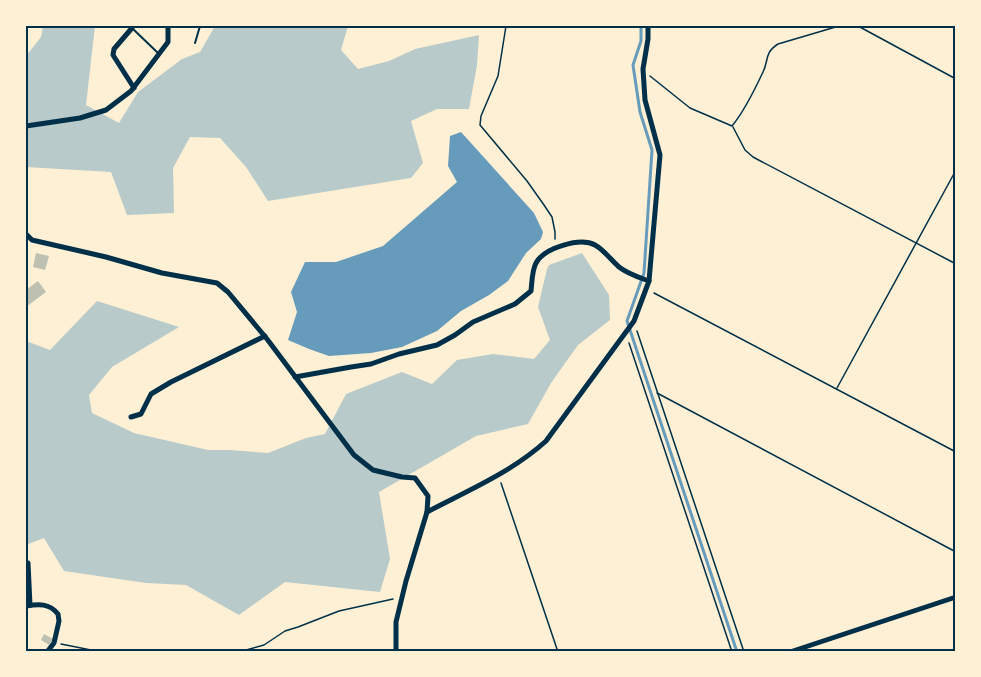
<svg xmlns="http://www.w3.org/2000/svg" width="981" height="677" font-family="Lora,serif">
<style>
.green{fill:#b9caca}
.water{fill:#669bbc}
.lines{fill:none;stroke-linecap:round;stroke-linejoin:round}
.stream{stroke:#669bbc;stroke-width:3}
.building{fill:#bec0b2}
.path{stroke:#003049;stroke-width:1.5}
.service{stroke:#003049;stroke-width:2}
.minor{stroke:#003049;stroke-width:5}
.neatline{fill:none;stroke:#003049;stroke-width:2}
</style>
<rect width="100%" height="100%" fill="#fdf0d5"/>
<g class="green">
<path d="M43,26H95L86,105L119,123L138,92L182,59L200,52L215,26H348L341,50L358,69L389,61L415,49L479,35L477,65L469,109H437L411,121L423,163L411,178L268,201L246,167L220,138L190,137L173,168L174,213L127,215L111,172L26,167V56L41,37Z"/>
<path d="M582,253L609,295L610,320L578,345L551,383L528,424L476,436L379,492L390,559L380,592L285,582L239,615L186,585L146,583L64,571L44,538L26,545V341L50,350L97,301L179,327L112,367L89,395L92,413L134,433L208,450H230L268,453L306,438L325,434L346,394L402,372L432,384L457,360L493,354L534,359L550,340L538,307L547,269L549,265Z"/>
</g>
<path class="water" d="M461,132L534,213L543,232L541,239L526,253L508,281L489,295L461,311L437,331L402,347L371,353L329,356L309,349L288,340L297,312L291,292L305,262H336L383,246L457,182L448,166L450,136Z"/>
<g class="lines">
<path class="stream" d="M641,26V41L633,65L640,112L652,150L644,273L627,321L737,652"/>
</g>
<g class="building">
<path d="M36,253L49,256L45,270L33,267Z"/>
<path d="M38,281L46,292L26,307V290Z"/>
<path d="M44,634L53,639L49,645L41,640Z"/>
</g>
<g class="lines">
<g class="path">
<path d="M506,26L498,76L481,116L480,125L527,181L544,205L552,217L555,232V239"/>
<path d="M858,26L956,79"/>
<path d="M650,76L690,108L732,126C742,114 756,87 763,72C769,60 764,53 778,44L839,26"/>
<path d="M733,127L745,150L753,157L956,264"/>
<path d="M654,293L956,452"/>
<path d="M637,331L744,652"/>
<path d="M629,343L732,652"/>
<path d="M837,388L956,170"/>
<path d="M657,393L956,552"/>
<path d="M501,483L558,652"/>
<path d="M61,644L101,652"/>
<path d="M239,652L264,645L285,631L298,627L339,611L393,599"/>
</g>
<g class="service">
<path d="M131,26L132,28L159,54"/>
<path d="M195,43L200,26"/>
</g>
<g class="minor">
<path d="M132,28L114,49L113,55L134,88"/>
<path d="M26,126L80,118L106,110L131,91L168,42V26"/>
<path d="M26,234L32,240L106,257L162,273L217,283L228,292L267,339L354,455L373,470L402,477L415,478L428,496L427,512L406,581L396,622V652"/>
<path d="M295,377L351,367L371,364L399,354L437,345L455,335L473,322L515,304L531,291C532,282 532,270 536,263C544,248 580,237 595,245C604,250 611,260 619,267C628,274 638,277 649,281"/>
<path d="M131,417L141,414L151,394L171,382L265,336"/>
<path d="M427,512C467,491 512,472 546,441L634,321L649,281L660,155L645,100L643,69L648,39V26"/>
<path d="M26,564L28,563L30,605"/>
<path d="M26,606C39,604 49,603 58,614L59,621L54,643L47,652"/>
<path d="M790,652L956,597"/>
</g>
</g>
<rect width="981" height="677" fill="none" stroke="#fdf0d5" stroke-width="54"/>
<rect x="27" y="27" width="927" height="623" class="neatline"/>
</svg>
